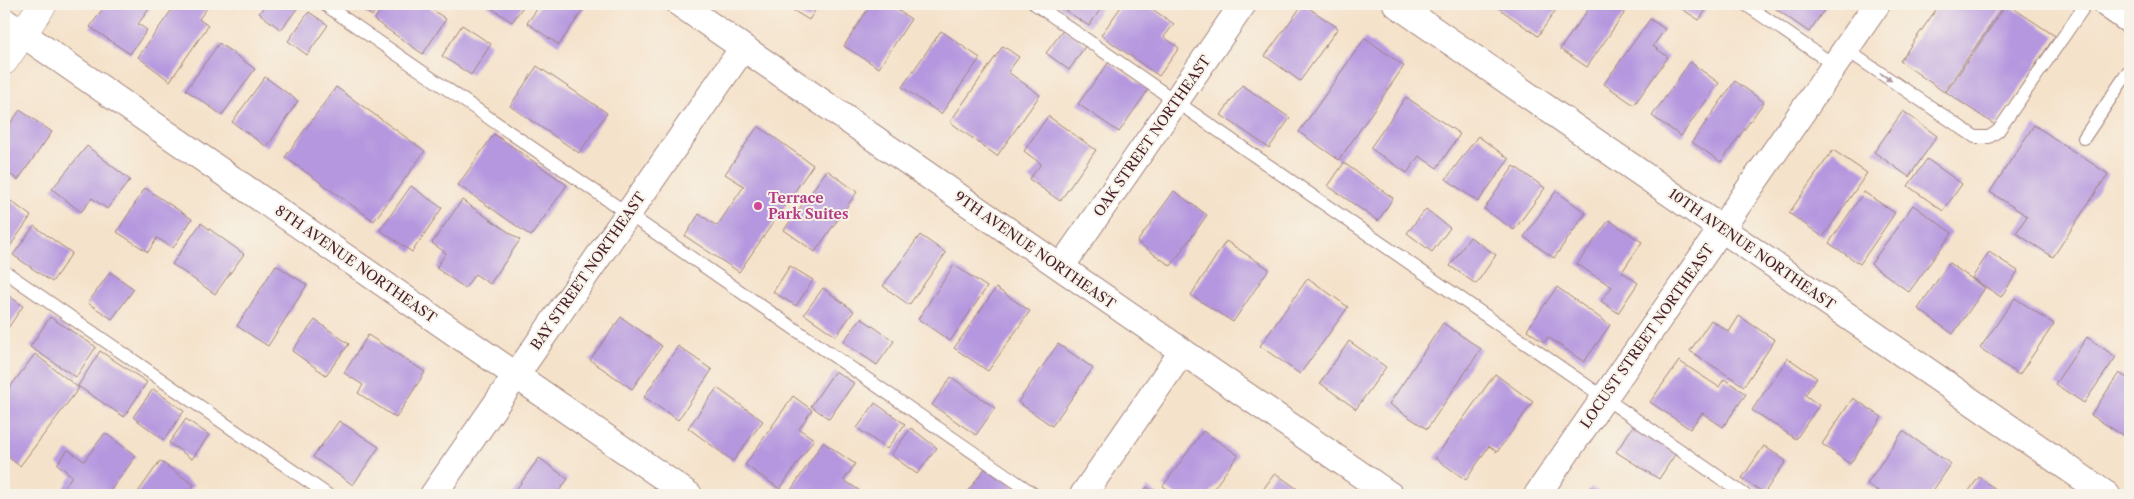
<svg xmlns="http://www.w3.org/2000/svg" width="2134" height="499" font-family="'Libre Caslon Text',serif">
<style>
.building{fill:#b597df}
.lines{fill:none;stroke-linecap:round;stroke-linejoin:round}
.lane-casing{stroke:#a0807a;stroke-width:14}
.street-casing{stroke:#a0807a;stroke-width:28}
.secondary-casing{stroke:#a0807a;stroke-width:29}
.lane{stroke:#fff;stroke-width:12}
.street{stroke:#fff;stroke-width:26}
.secondary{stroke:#fff;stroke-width:28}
.oneway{fill:#ae9aa0}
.hotel-dot{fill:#d1479c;stroke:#f7f3e8;stroke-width:2}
.labels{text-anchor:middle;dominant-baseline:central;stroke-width:4;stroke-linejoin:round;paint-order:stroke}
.street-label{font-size:14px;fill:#4a1f2b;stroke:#f7f3e8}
.hotel-label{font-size:14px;font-weight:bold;fill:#b23c85;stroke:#f7f3e8;text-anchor:start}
</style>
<rect width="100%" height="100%" fill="#f7f3e8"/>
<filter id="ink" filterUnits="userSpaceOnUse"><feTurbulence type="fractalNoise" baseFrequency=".02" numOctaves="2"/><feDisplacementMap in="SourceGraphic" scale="10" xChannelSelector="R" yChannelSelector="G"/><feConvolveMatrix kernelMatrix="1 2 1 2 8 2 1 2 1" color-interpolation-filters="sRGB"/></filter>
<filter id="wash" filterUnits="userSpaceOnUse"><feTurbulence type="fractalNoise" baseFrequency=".0096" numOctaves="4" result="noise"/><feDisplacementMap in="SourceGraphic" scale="20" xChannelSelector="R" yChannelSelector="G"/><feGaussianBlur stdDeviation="1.12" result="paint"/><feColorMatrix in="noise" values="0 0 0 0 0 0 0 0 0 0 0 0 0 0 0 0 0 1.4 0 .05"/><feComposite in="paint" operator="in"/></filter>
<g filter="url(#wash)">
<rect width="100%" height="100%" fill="#f5e2ca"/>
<g id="blocks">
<g class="building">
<path d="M106,4H153L138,24L147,30L130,54L90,27Z"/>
<path d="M176,4H210L199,19L208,26L170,81L138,57Z"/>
<path d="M266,4H296L299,6L281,30L259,13Z"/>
<path d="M354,4H380L372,16Z"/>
<path d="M385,4H424L446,19L423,54L374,20Z"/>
<path d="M485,4H525L512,22Z"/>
<path d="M541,4H587L559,45L527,23Z"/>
<path d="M783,4H819L809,20Z"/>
<path d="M871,4H888L911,19L879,68L844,46Z"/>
<path d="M1056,4H1104L1089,26Z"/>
<path d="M1123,4H1145L1174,24L1164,37L1179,48L1159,76L1101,35Z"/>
<path d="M1303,4L1338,28L1300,81L1265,56Z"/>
<path d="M1499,4H1560L1538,36L1497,7Z"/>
<path d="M1592,4H1614L1625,12L1587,67L1560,49Z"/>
<path d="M1674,4H1710L1699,20Z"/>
<path d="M1769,4H1828L1809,32Z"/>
<path d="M1940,4H2005L1944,92L1900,61Z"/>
<path d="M2007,4L2055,36L1995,125L1946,92Z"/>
<path d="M309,12L328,25L307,55L288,41Z"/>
<path d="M1650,19L1665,29L1653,46L1668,57L1634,105L1604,84Z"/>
<path d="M462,25L491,44L471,75L442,56Z"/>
<path d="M1064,29L1086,45L1069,70L1046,53Z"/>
<path d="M941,31L980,58L941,114L902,87Z"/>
<path d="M1365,38L1404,66L1339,160L1299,132Z"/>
<path d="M219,43L255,69L222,115L186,90Z"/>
<path d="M1003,46L1019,57L1008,72L1040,95L997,156L950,122Z"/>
<path d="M1109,62L1148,90L1119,132L1078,104Z"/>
<path d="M1690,62L1719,83L1681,136L1652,116Z"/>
<path d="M537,66L607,113L579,153L510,106Z"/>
<path d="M265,77L298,101L267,147L232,122Z"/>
<path d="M1735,81L1764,102L1721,162L1692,142Z"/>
<path d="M1242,85L1290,118L1269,148L1221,115Z"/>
<path d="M336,87L425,151L374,221L285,157Z"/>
<path d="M1406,97L1460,134L1437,168L1419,156L1407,173L1370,148Z"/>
<path d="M20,110L52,132L18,180L4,170V132Z"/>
<path d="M1903,111L1937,136L1909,177L1874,152Z"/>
<path d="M1048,116L1096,150L1060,201L1029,179L1041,164L1024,151Z"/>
<path d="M2034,125L2108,174L2053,257L2016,233L2027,216L1990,192Z"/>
<path d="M758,126L813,165L739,272L685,236L699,214L717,226L744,186L725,174Z"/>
<path d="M494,134L567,185L531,236L458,185Z"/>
<path d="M1478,136L1509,159L1478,202L1446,179Z"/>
<path d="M87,146L130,180L107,209L92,198L81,212L52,189Z"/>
<path d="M1833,150L1867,173L1823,237L1789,213Z"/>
<path d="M1927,159L1962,184L1943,211L1908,186Z"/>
<path d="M1344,163L1393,198L1378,221L1328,186Z"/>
<path d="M1514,166L1545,188L1514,230L1484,209Z"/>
<path d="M827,170L857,192L815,252L784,230Z"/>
<path d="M411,186L442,208L412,252L380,230Z"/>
<path d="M145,188L192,219L173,248L157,238L148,252L117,232Z"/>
<path d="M1174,191L1207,215L1171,266L1137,242Z"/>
<path d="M1556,191L1586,213L1554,258L1524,237Z"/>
<path d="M1864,192L1895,213L1860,264L1829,243Z"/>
<path d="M4,196L31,216L4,255Z"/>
<path d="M462,200L520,240L490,284L475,274L465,288L436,268L446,253L432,243Z"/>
<path d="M1913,205L1952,233L1909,292L1871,264Z"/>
<path d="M1426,209L1450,228L1432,252L1407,233Z"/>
<path d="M1609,220L1642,242L1622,272L1638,283L1618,313L1601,301L1612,287L1577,264Z"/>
<path d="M201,223L244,254L215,294L172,264Z"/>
<path d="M34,226L72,253L52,282L13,255Z"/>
<path d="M920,235L946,253L909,305L883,286Z"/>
<path d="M1470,237L1496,255L1476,284L1450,266Z"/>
<path d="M1226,241L1269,269L1233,322L1191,295Z"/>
<path d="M1989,252L2018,271L2001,297L1972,278Z"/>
<path d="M1949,263L1985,288L1953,334L1918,309Z"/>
<path d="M276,265L307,285L268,346L237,326Z"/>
<path d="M954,265L987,287L950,341L918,319Z"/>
<path d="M790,266L813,280L796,306L773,292Z"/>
<path d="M110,272L134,289L112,319L88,303Z"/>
<path d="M1308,278L1348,307L1300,374L1260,346Z"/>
<path d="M1557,287L1610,325L1584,362L1548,337L1544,342L1527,330Z"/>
<path d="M823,288L854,311L836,336L804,314Z"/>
<path d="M996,288L1030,311L988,371L954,348Z"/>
<path d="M4,292L23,306L4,334Z"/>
<path d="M2015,298L2054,324L2019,375L1980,348Z"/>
<path d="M1739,316L1775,340L1744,386L1690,351L1711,320L1729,332Z"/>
<path d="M50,317L96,347L76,377L30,347Z"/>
<path d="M621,317L662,346L632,389L590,360Z"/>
<path d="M861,318L894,341L877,365L843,342Z"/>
<path d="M315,320L349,344L326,375L292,351Z"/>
<path d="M1443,323L1481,349L1427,429L1389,404Z"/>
<path d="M368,335L425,372L396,418L358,393L363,385L344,373Z"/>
<path d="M2087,337L2116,357L2084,403L2055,384Z"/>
<path d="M1349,341L1386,367L1356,409L1320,383Z"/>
<path d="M1058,344L1093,368L1052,426L1018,402Z"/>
<path d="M678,346L712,370L678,420L644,397Z"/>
<path d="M100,351L147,382L124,417L78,386Z"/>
<path d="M35,354L79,388L20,466L4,454V395Z"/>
<path d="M1788,358L1817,378L1805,395L1819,405L1796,439L1752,410Z"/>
<path d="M1679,361L1719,387L1724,379L1746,394L1723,427L1702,413L1690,429L1650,402Z"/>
<path d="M835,371L854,383L829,419L811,406Z"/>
<path d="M2119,373L2130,380V440L2091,415Z"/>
<path d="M1495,374L1533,402L1497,452L1489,446L1466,480L1435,458Z"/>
<path d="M951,377L995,408L976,435L932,405Z"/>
<path d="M717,388L763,421L733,461L688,428Z"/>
<path d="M153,389L184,411L164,440L133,417Z"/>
<path d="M793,396L812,410L799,429L814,439L780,489L745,465Z"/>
<path d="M1853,398L1882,417L1850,464L1822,444Z"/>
<path d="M875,403L905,424L887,449L857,428Z"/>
<path d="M186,419L209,435L192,459L169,443Z"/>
<path d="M339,421L379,447L353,485L313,457Z"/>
<path d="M1634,425L1676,453L1659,479L1616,452Z"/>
<path d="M911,428L937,448L917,474L891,455Z"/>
<path d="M1203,431L1238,455L1209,495H1176L1163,486Z"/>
<path d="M1903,431L1951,464L1930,495H1884L1867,484Z"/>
<path d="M105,433L136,456L107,495H69L62,490L72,476L57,464L68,450L84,461Z"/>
<path d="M823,442L855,464L844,480L860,491L857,495H798L791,490Z"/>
<path d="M1764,446L1786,461L1764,493L1742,478Z"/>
<path d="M539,458L568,479L556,495H512Z"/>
<path d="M160,461L194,485L186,495H136Z"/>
<path d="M987,466L1014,486L1006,495H974L968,491Z"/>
<path d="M1275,473L1303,493L1301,495H1259Z"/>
<path d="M1979,477L2004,495H1966Z"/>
<path d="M1147,487L1158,495H1142Z"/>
<path d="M1591,487L1603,495H1586Z"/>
</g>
</g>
</g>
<g filter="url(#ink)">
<use href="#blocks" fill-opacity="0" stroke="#a0807a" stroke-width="1"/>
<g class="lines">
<defs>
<g id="lane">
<path d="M324,4L1035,495"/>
<path d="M1035,4L1745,495"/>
<path d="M1745,4L1834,65"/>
<path d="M1845,49L1975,137H1989L1998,131L2086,4"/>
<path d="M2084,138L2130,69"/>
<path d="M4,271L328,495"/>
</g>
<g id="street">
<path d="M680,4L1390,495"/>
<path d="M1396,4L2107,495"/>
<path d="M2106,4L2130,21"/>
<path d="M4,21L689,495"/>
<path d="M1061,267L1243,4"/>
<path d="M433,495L743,48"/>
<path d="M1083,495L1182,352"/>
<path d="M1537,495L1877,4"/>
</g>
<path id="secondary" d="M4,61L43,4"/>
</defs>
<use href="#lane" class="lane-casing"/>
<use href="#street" class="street-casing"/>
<use href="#secondary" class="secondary-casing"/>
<use href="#lane" class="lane"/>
<use href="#street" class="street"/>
<use href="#secondary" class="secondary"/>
</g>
<defs><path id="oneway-solid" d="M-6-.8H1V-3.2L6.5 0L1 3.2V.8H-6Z" transform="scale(1.25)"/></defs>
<use class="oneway" href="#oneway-solid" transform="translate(1886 77) rotate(34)"/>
</g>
<circle class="hotel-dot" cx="758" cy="206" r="5"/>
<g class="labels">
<g class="street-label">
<text transform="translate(1152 136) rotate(-55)">OAK STREET NORTHEAST</text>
<text transform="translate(1752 249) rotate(35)">10TH AVENUE NORTHEAST</text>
<text transform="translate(1035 250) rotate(35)">9TH AVENUE NORTHEAST</text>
<text transform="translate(356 264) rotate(35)">8TH AVENUE NORTHEAST</text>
<text transform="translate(588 271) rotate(-55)">BAY STREET NORTHEAST</text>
<text transform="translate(1647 336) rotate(-55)">LOCUST STREET NORTHEAST</text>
</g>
<g class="hotel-label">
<text x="768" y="198">Terrace<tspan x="768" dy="16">Park Suites</tspan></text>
</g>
</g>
<rect width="2134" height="499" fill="none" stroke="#f7f3e8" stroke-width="20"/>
</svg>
